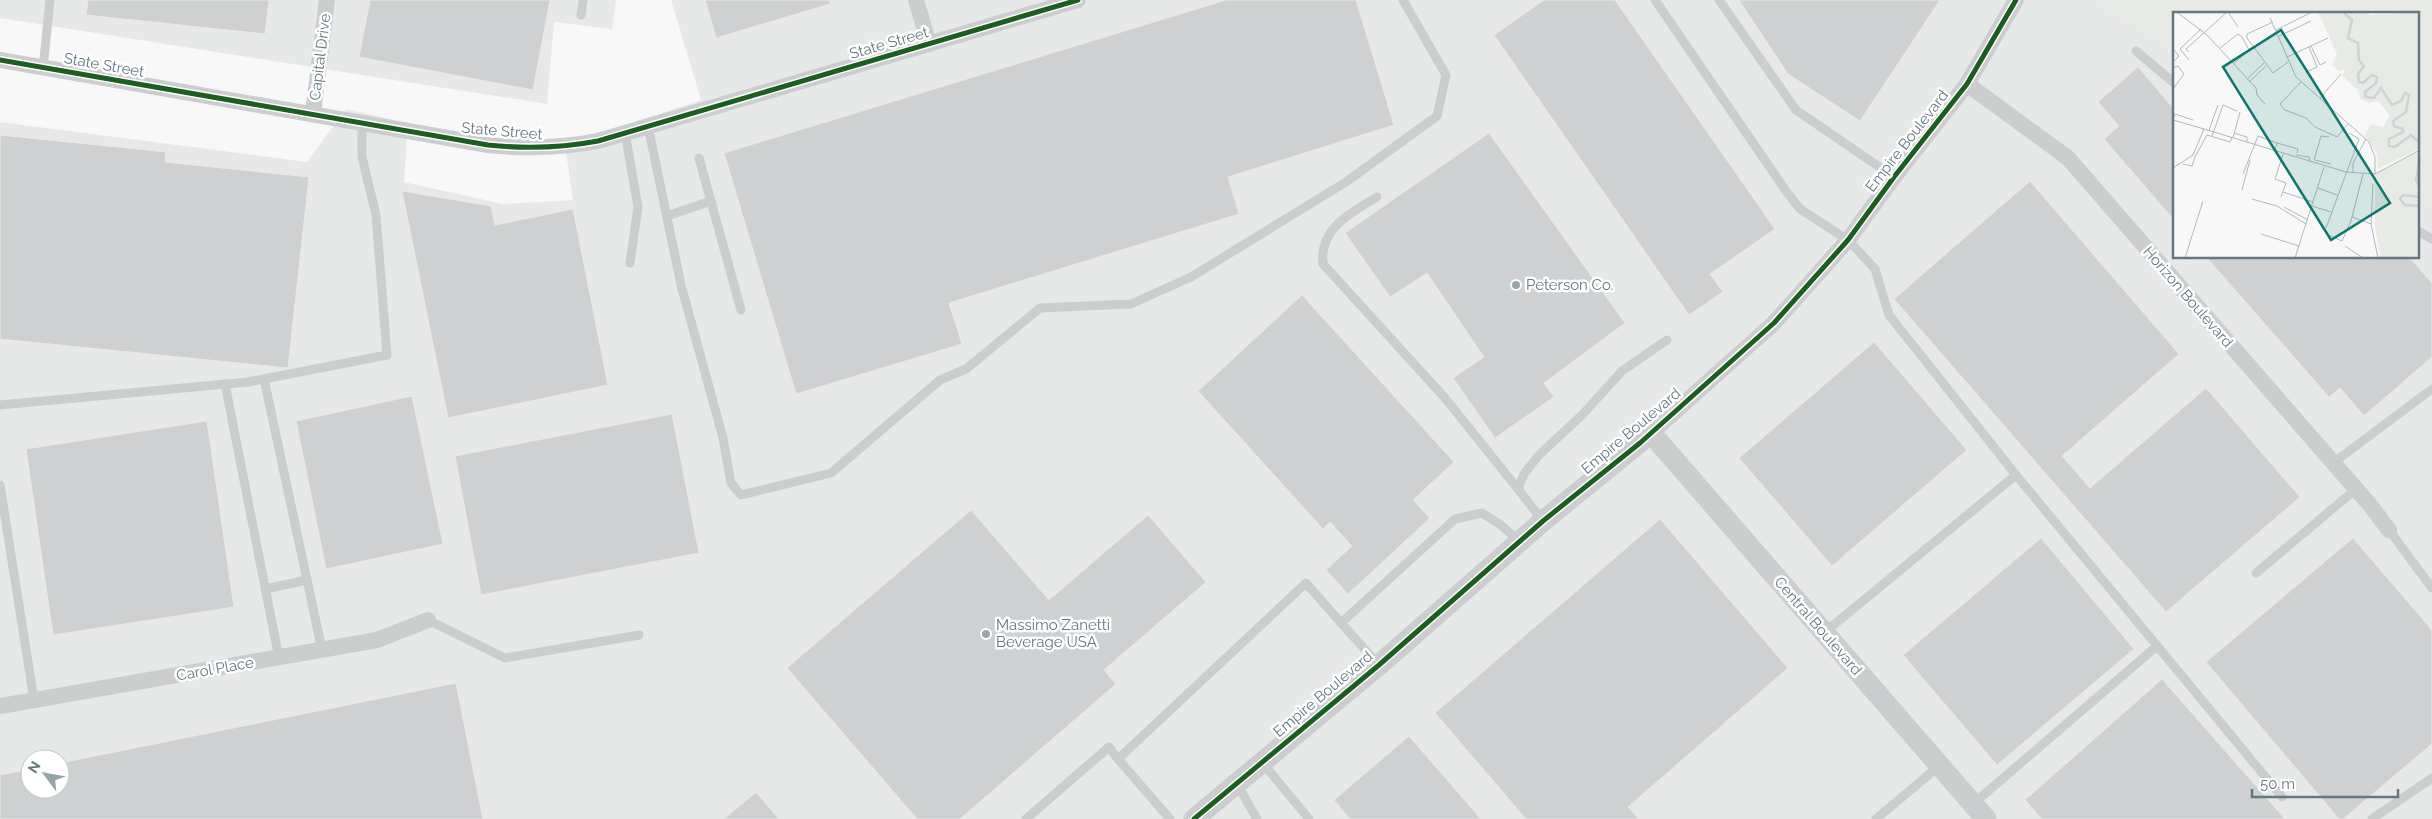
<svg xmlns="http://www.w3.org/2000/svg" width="2432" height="819" font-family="Raleway,sans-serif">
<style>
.built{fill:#e7e9e8;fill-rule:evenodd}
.green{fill:#e8eae5}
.building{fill:#ced0d1;stroke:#e8e8e8}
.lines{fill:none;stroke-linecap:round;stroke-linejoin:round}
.service{stroke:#cbcdce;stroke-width:9}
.minor{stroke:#cbcdce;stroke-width:16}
.tertiary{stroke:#cbcdce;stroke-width:21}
.cycleway-casing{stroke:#fff;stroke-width:8}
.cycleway{stroke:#1b5e20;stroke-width:5}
.poi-dot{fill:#98a5ab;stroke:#fff;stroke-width:2}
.labels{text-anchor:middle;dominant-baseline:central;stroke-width:5;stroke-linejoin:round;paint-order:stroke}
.street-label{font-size:15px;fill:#657881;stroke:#fff}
.poi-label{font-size:15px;fill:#657881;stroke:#fff;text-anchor:start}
.inset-river{fill:none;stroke:#cad5d6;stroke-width:2.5}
.inset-road{fill:none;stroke:#b0b9bd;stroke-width:1}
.view{fill:#0f766e;fill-opacity:0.15;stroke:#0f766e;stroke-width:2.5}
.inset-edge{fill:none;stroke:#657881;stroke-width:2.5}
</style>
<rect width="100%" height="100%" fill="#f8f8f8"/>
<g class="built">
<path d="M0,0H616L612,29L554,22L547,104L0,18Z"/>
<path d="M671,0H2097L2174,48V258H2418V199L2432,207V819H0V122L307,162L346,109L408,123L404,182L503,204L573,200L565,145L701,100ZM30,759H60V789H30Z"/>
</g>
<path class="green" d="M2097,0H2432V207L2418,199V14H2174V48Z"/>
<g class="building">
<path d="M88,0H269L265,34L86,15Z"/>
<path d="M370,0H550L533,90L359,57Z"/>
<path d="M705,0H830V4L716,38Z"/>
<path d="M1226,0H1356L1394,125L1228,177L1239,214L949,303L962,344L796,394L724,153Z"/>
<path d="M1544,0H1615L1775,229L1710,274L1723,292L1689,315L1494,35Z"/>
<path d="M1739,0H1940L1860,121L1788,74Z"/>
<path d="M2138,67L2174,109V220L2104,139L2119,126L2098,102Z"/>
<path d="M1489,133L1625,323L1544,383L1554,397L1495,438L1453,378L1484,357L1427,273L1390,297L1345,233Z"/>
<path d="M0,135L166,152L165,162L309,177L288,368L0,339Z"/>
<path d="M2030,181L2179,354L2062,456L2090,488L2206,388L2300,497L2166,612L1894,299Z"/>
<path d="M402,191L491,206L495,225L573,209L608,385L448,418Z"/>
<path d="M2207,258H2410L2432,283V357L2364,416L2340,388L2329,397Z"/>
<path d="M1302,295L1454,462L1413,500L1430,518L1348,594L1326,570L1352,546L1330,522L1323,529L1198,391Z"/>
<path d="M1874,342L1967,450L1832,566L1739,458Z"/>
<path d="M412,396L443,544L326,569L296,421Z"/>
<path d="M672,414L699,553L481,595L455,456Z"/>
<path d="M207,421L234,607L53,635L26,449Z"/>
<path d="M971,510L1049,600L1148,515L1206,582L1104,670L1116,684L960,819H917L787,668Z"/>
<path d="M1660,519L1788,668L1628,807L1639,819H1526L1435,713Z"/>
<path d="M2041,538L2134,649L1997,765L1903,655Z"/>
<path d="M2353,538L2432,630V744L2343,819H2339L2206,662Z"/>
<path d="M2162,679L2285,819H2042L2025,800Z"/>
<path d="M456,683L483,819H0V775L30,769V789H60V763Z"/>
<path d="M1409,736L1481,819H1350L1334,800Z"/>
<path d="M756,792L779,819H724Z"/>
</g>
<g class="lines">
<g class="service">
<path d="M1655,0L1786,191L1800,209L1848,240L1875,269L1889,315L2016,475L2282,797"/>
<path d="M1719,0L1796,110L1894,177"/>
<path d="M581,15L583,0"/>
<path d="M2136,51L2174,83"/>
<path d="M43,68L50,0"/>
<path d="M648,126L681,285L723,438L731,483L741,495L831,473L940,380L966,369L1040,308L1131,304L1191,277L1346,182L1437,116L1446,75L1403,0"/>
<path d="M625,133L638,207L630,263"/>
<path d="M699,158L741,310"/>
<path d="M1377,197C1351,213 1319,228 1323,264L1445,398L1518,489"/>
<path d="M667,216L711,201"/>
<path d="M2418,231L2432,239"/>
<path d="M264,379L322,650"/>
<path d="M225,384L279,658"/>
<path d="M0,405L248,382L387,355L376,215L362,157V122"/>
<path d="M2333,463L2432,389"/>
<path d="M0,485L34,700"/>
<path d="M1543,521L1518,489L1524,474L1539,455L1582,415L1622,371L1667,340"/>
<path d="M2389,530L2432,588"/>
<path d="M2256,573L2356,489"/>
<path d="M265,589L307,580"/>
<path d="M428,620L505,658L639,635"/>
<path d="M1825,632L2016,475"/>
<path d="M1379,665L1341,623L1455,519L1482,513L1501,525L1520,542"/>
<path d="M1262,762L1309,819"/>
<path d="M1237,784L1257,819"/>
<path d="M1973,804L2157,646"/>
<path d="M1026,819L1109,747L1118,759"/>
<path d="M1170,819L1118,759L1306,583L1341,623"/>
<path d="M1876,819L1939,766"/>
<path d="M2372,819L2432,778"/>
</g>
<g class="minor">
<path d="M916,0L929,44"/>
<path d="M0,60L488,145C526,149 561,148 598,141L1078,0"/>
<path d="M1967,84L2068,158L2370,505L2389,530"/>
<path d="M313,114L327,0"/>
<path d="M1651,433L1774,323L1848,240L1894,177L1967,84L2016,0"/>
<path d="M0,706L377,640L428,620"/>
</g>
<path class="tertiary" d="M1194,819L1379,665L1543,521L1651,433L1986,819"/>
<defs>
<g id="cycleway">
<path d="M0,60L488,145C526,149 561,148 598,141L1078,0"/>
<path d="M1194,819L1379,665L1543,521L1640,443L1774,323L1848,240L1894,177L1967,84L2016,0"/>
</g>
</defs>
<use href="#cycleway" class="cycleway-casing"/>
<use href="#cycleway" class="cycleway"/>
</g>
<g class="poi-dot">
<circle cx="1516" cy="285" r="5"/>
<circle cx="986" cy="634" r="5"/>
</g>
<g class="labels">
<g class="street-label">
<text transform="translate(889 43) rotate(-16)">State Street</text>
<text transform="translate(320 57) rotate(-83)">Capital Drive</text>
<text transform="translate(104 65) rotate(10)">State Street</text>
<text transform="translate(502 131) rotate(5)">State Street</text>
<text transform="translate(1907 141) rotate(-52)">Empire Boulevard</text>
<text transform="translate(2188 297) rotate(49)">Horizon Boulevard</text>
<text transform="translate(1631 431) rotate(-40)">Empire Boulevard</text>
<text transform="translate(1818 626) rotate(49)">Central Boulevard</text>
<text transform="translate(215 669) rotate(-10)">Carol Place</text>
<text transform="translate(1323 694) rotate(-40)">Empire Boulevard</text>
</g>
<g class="poi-label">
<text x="1526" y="285">Peterson Co.</text>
<text x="996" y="625">Massimo Zanetti<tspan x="996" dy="17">Beverage USA</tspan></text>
</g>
</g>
<g transform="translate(2173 12)">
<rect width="246" height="246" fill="#f8f8f8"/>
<path d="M145,0H195L197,3L246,0V137L205,157L204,142L192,123L198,112L210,115L217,103L205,89L196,91L188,87L185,78L169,64L172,58L166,59L159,53L164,42ZM246,140V246H208L202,216V162Z" fill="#e8eae5"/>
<path class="inset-river" d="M170,0L179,8L175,26L185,31L186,48L191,54L185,62L186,70L190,71L199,63L204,65L203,71L192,80L193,85L201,86L208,76L219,93L228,89L232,81L236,83L233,100L220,109L221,114L230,117V120L216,127V134L222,135L238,123L247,131M247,146L243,168L247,176M247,185L230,183L227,187L232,193L247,194"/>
<path class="inset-road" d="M55,0L65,15M5,1L34,23L83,76L84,83L92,92M97,6L123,65L196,130L202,145V162M100,10L74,22V26L100,61L115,50M103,18L139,0M106,24L138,9M138,34L147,53L153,50M47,36L65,22L69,25L76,38L60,52M0,37L6,44L0,50M16,40L13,37L54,0M114,45L155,26M16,48L7,37L28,17M0,56L5,54L11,62L0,77M133,60L144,55L136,35M74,67L91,51M76,70L93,54M128,70L107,92L112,98L133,106L142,115L164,125L175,112M147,86L168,62M0,107L2,102L20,108M0,108L31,117L20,143L0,156M31,117L173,160L202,162L247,138M36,118L45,93M61,121L74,125V130M39,124L50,93L64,99M60,126L67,100M102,139L104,131L125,137L124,141M123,143L136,145L137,150M22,145L34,123L57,130L59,125M141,148L148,124L156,125M142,148L158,152M10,152L19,154L22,145M180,161V151L193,127M70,162L85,124L104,131M145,176L164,183M69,178L77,148M110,180L140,190M108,185L113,171L102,167L110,142M79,187L104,194L133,212M139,194L158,200M111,195L135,208M179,205L198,212L205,246M198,212L200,172M153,216L186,127L176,121M88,222L126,234M155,223L169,229L178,209L190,162M172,234L190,246M12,246L30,189M122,246L151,155"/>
<path class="view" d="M108,18L217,191L158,228L50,55Z"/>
<rect width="246" height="246" class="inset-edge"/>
</g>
<g transform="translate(45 774) rotate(302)"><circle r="24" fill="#ffffff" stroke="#c1c9cd"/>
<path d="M0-4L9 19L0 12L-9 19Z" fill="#98a5ab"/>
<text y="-8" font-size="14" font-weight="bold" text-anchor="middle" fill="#657881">N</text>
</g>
<path d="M2252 789v8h146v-8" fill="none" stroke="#657881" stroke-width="2.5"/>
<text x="2260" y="789" font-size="15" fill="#657881" stroke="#ffffff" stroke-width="4" paint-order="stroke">50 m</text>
</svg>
